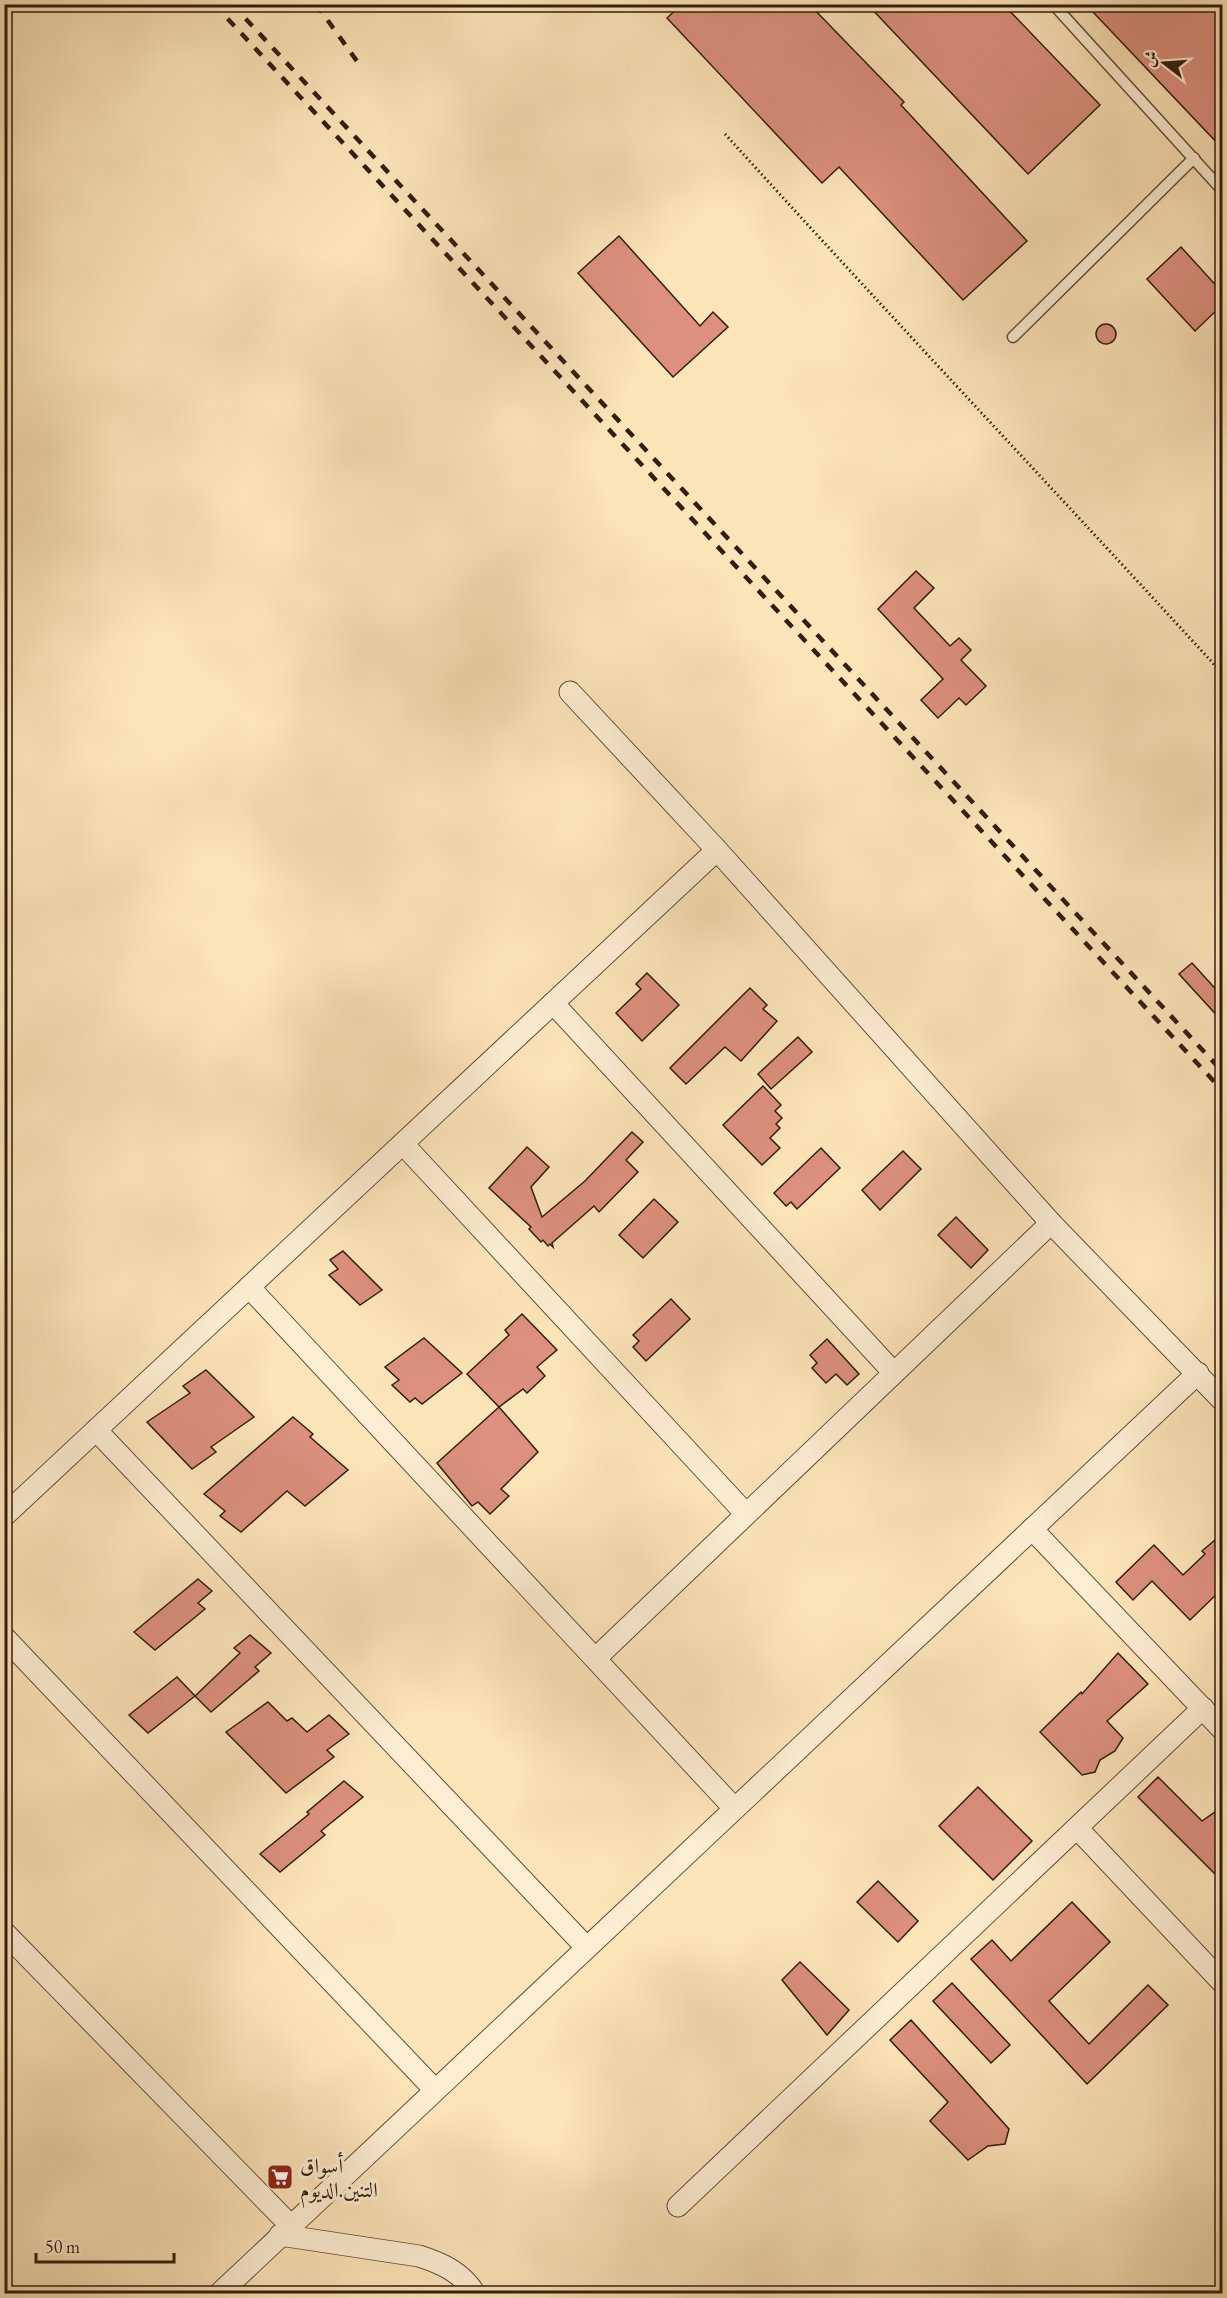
<svg xmlns="http://www.w3.org/2000/svg" width="1227" height="2298" font-family="'EB Garamond',Amiri,serif">
<style>
.building{fill:#dc907d;stroke:#311e0e;stroke-width:1.5}
.lines{fill:none;stroke-linecap:round;stroke-linejoin:round}
.lane-casing{stroke:#645039;stroke-width:13}
.street-casing{stroke:#645039;stroke-width:23}
.path{stroke:#311e0e;stroke-width:3;stroke-dasharray:1.5 3;stroke-linecap:butt}
.lane{stroke:#fdedd2;stroke-width:10}
.street{stroke:#fdedd2;stroke-width:21}
.rail{stroke:#311e0e;stroke-width:4.5;stroke-dasharray:10 10;stroke-linecap:butt}
.labels{text-anchor:middle;dominant-baseline:central;stroke-width:6;stroke-linejoin:round;paint-order:stroke}
.poi-label{font-size:21px;fill:#311e0e;stroke:#fdedd2;text-anchor:start}
</style>
<rect width="100%" height="100%" fill="#fce4b9"/>
<filter id="stains"><feTurbulence type="fractalNoise" baseFrequency=".00333" numOctaves="4"/><feColorMatrix values="0 0 0 0 .2 0 0 0 0 .09 0 0 0 0 .02 0 0 0 .5 -.17"/></filter>
<radialGradient id="worn" r=".72"><stop offset=".6" stop-color="#630" stop-opacity="0"/><stop offset="1" stop-color="#630" stop-opacity=".3"/></radialGradient>
<g class="building">
<path d="M682,4H809L904,102L901,105L1027,241L963,300L839,167L822,183L667,18Z"/>
<path d="M867,4H1003L1100,105L1028,174Z"/>
<path d="M1101,4H1222V148L1093,12Z"/>
<path d="M619,236L700,326L713,312L728,327L673,377L578,273Z"/>
<path d="M1181,247L1222,292V305L1195,331L1147,279Z"/>
<circle cx="1106" cy="334" r="10"/>
<path d="M916,571L934,588L914,608L950,646L959,638L971,650L961,660L986,686L966,705L959,698L938,718L921,700L943,679L878,609Z"/>
<path d="M1192,963L1222,996V1021L1179,974Z"/>
<path d="M647,973L679,1005L642,1041L616,1013L641,989L636,984Z"/>
<path d="M750,988L767,1005L763,1009L777,1021L741,1061L725,1047L686,1084L670,1068Z"/>
<path d="M798,1037L812,1052L771,1089L758,1074Z"/>
<path d="M763,1086L781,1105L775,1111L782,1118L776,1124L780,1128L770,1138L780,1148L762,1165L723,1125Z"/>
<path d="M632,1132L643,1142L626,1160L638,1172L599,1212L594,1206L552,1243L553,1247L550,1244L548,1246L543,1240L541,1242L529,1229L531,1227L489,1188L527,1147L549,1167L531,1187L542,1217L585,1181Z"/>
<path d="M821,1148L840,1168L797,1209L791,1202L786,1206L774,1193Z"/>
<path d="M903,1151L921,1169L880,1210L862,1190Z"/>
<path d="M654,1199L678,1222L643,1258L619,1235Z"/>
<path d="M956,1217L988,1250L971,1268L938,1235Z"/>
<path d="M343,1251L382,1290L360,1305L329,1275L338,1269L330,1260Z"/>
<path d="M671,1299L690,1319L646,1361L633,1347L639,1341L633,1335Z"/>
<path d="M522,1314L557,1350L537,1367L545,1376L527,1393L523,1389L499,1407L467,1374L509,1335L505,1330Z"/>
<path d="M424,1338L462,1373L422,1404L415,1398L410,1402L392,1385L399,1380L385,1367Z"/>
<path d="M827,1339L859,1374L847,1385L836,1374L826,1383L812,1368L817,1363L810,1355Z"/>
<path d="M206,1370L254,1417L211,1447L216,1452L192,1469L147,1422L190,1393L183,1386Z"/>
<path d="M499,1407L538,1452L501,1489L509,1496L490,1514L478,1502L472,1506L437,1463Z"/>
<path d="M293,1417L313,1434L310,1437L348,1470L305,1506L287,1491L241,1532L220,1516L225,1511L204,1494Z"/>
<path d="M1222,1534V1589L1190,1620L1152,1581L1133,1600L1116,1582L1154,1545L1183,1575L1205,1554L1202,1551Z"/>
<path d="M198,1579L212,1591L198,1603L205,1609L155,1650L134,1632Z"/>
<path d="M250,1635L271,1653L255,1667L259,1671L211,1712L195,1696L240,1653L234,1648Z"/>
<path d="M1118,1653L1148,1684L1107,1721L1123,1738L1115,1751L1100,1760L1095,1772L1082,1775L1040,1732L1081,1692L1082,1694Z"/>
<path d="M177,1677L195,1696L148,1733L129,1715Z"/>
<path d="M268,1702L287,1721L292,1718L307,1732L329,1715L349,1734L327,1750L334,1757L286,1793L226,1732Z"/>
<path d="M1158,1777L1202,1821L1222,1807V1881L1138,1797Z"/>
<path d="M344,1781L363,1797L321,1831L325,1835L280,1872L260,1854L309,1814L307,1812Z"/>
<path d="M978,1787L1032,1841L993,1880L939,1826Z"/>
<path d="M878,1881L918,1921L898,1942L857,1902Z"/>
<path d="M1072,1902L1110,1942L1049,2001L1089,2044L1148,1985L1168,2005L1087,2084L971,1959L992,1940L1011,1961Z"/>
<path d="M800,1962L849,2010L827,2035L782,1980Z"/>
<path d="M952,1983L1010,2045L991,2063L933,2001Z"/>
<path d="M911,2020L1009,2129L1005,2144L988,2146L968,2160L930,2121L948,2102L890,2040Z"/>
</g>
<g class="lines">
<defs>
<g id="lane">
<path d="M1053,4L1222,190"/>
<path d="M1013,337L1194,158"/>
</g>
<g id="street">
<path d="M570,692L717,850L1051,1223L1222,1400"/>
<path d="M553,1003L894,1373"/>
<path d="M403,1144L746,1514"/>
<path d="M249,1287L734,1808"/>
<path d="M96,1430L586,1947"/>
<path d="M4,1516L717,850"/>
<path d="M1032,1529L1222,1729"/>
<path d="M4,1637L435,2090"/>
<path d="M596,1658L1051,1223"/>
<path d="M1077,1828L1222,1982"/>
<path d="M4,1932L291,2226"/>
<path d="M678,2206L1203,1708"/>
<path d="M280,2235L419,2256C441,2263 462,2272 475,2294"/>
<path d="M219,2294L1198,1373"/>
</g>
</defs>
<use href="#lane" class="lane-casing"/>
<use href="#street" class="street-casing"/>
<path class="path" d="M725,134C889,315 1057,493 1222,673"/>
<use href="#lane" class="lane"/>
<use href="#street" class="street"/>
<g class="rail">
<path d="M214,4L1222,1090"/>
<path d="M232,4L1222,1071"/>
<path d="M316,4L359,64"/>
</g>
</g>
<defs>
<symbol id="supermarket-square" viewBox="-11 -11 22 22"><rect x="-9" y="-9" width="18" height="18" rx="4" fill="#8f2418" stroke="#fdedd2"/><path d="M-6-5.5h2.5l.6 2H6L4.5 2H-2.5L-4.4-4H-6ZM-1.5 3.2a1.3 1.3 0 1 0 .1 0ZM3 3.2a1.3 1.3 0 1 0 .1 0Z" fill="#fff"/></symbol>
</defs>
<g fill-rule="evenodd">
<use href="#supermarket-square" x="265" y="2162" width="30" height="30"/>
</g>
<g class="labels">
<g class="poi-label">
<text x="300" y="2165">أسواق<tspan x="300" dy="24">التنين.الديوم</tspan></text>
</g>
</g>
<rect width="1227" height="2298" fill="none" stroke="#fce4b9" stroke-width="24"/>
<rect x="6" y="6" width="1215" height="2286" fill="none" stroke="#311e0e" stroke-width="3"/>
<rect x="12" y="12" width="1203" height="2274" fill="none" stroke="#311e0e" stroke-width="1.5"/>
<g transform="translate(1164 63) rotate(287)" stroke="#fdedd2" stroke-width="4.5" paint-order="stroke">
<path d="M0-4.5L10 22L0 15L-10 22Z" fill="#311e0e"/>
<text y="-9" font-size="16" font-weight="bold" text-anchor="middle" fill="#311e0e">ش</text>
</g>
<path d="M36 2253v9h138v-9" fill="none" stroke="#311e0e" stroke-width="3"/>
<text x="45" y="2253" font-size="18" fill="#311e0e" stroke="#fdedd2" stroke-width="4.5" paint-order="stroke">50 m</text>
<rect width="100%" height="100%" filter="url(#stains)"/>
<rect width="100%" height="100%" fill="url(#worn)"/>
</svg>
